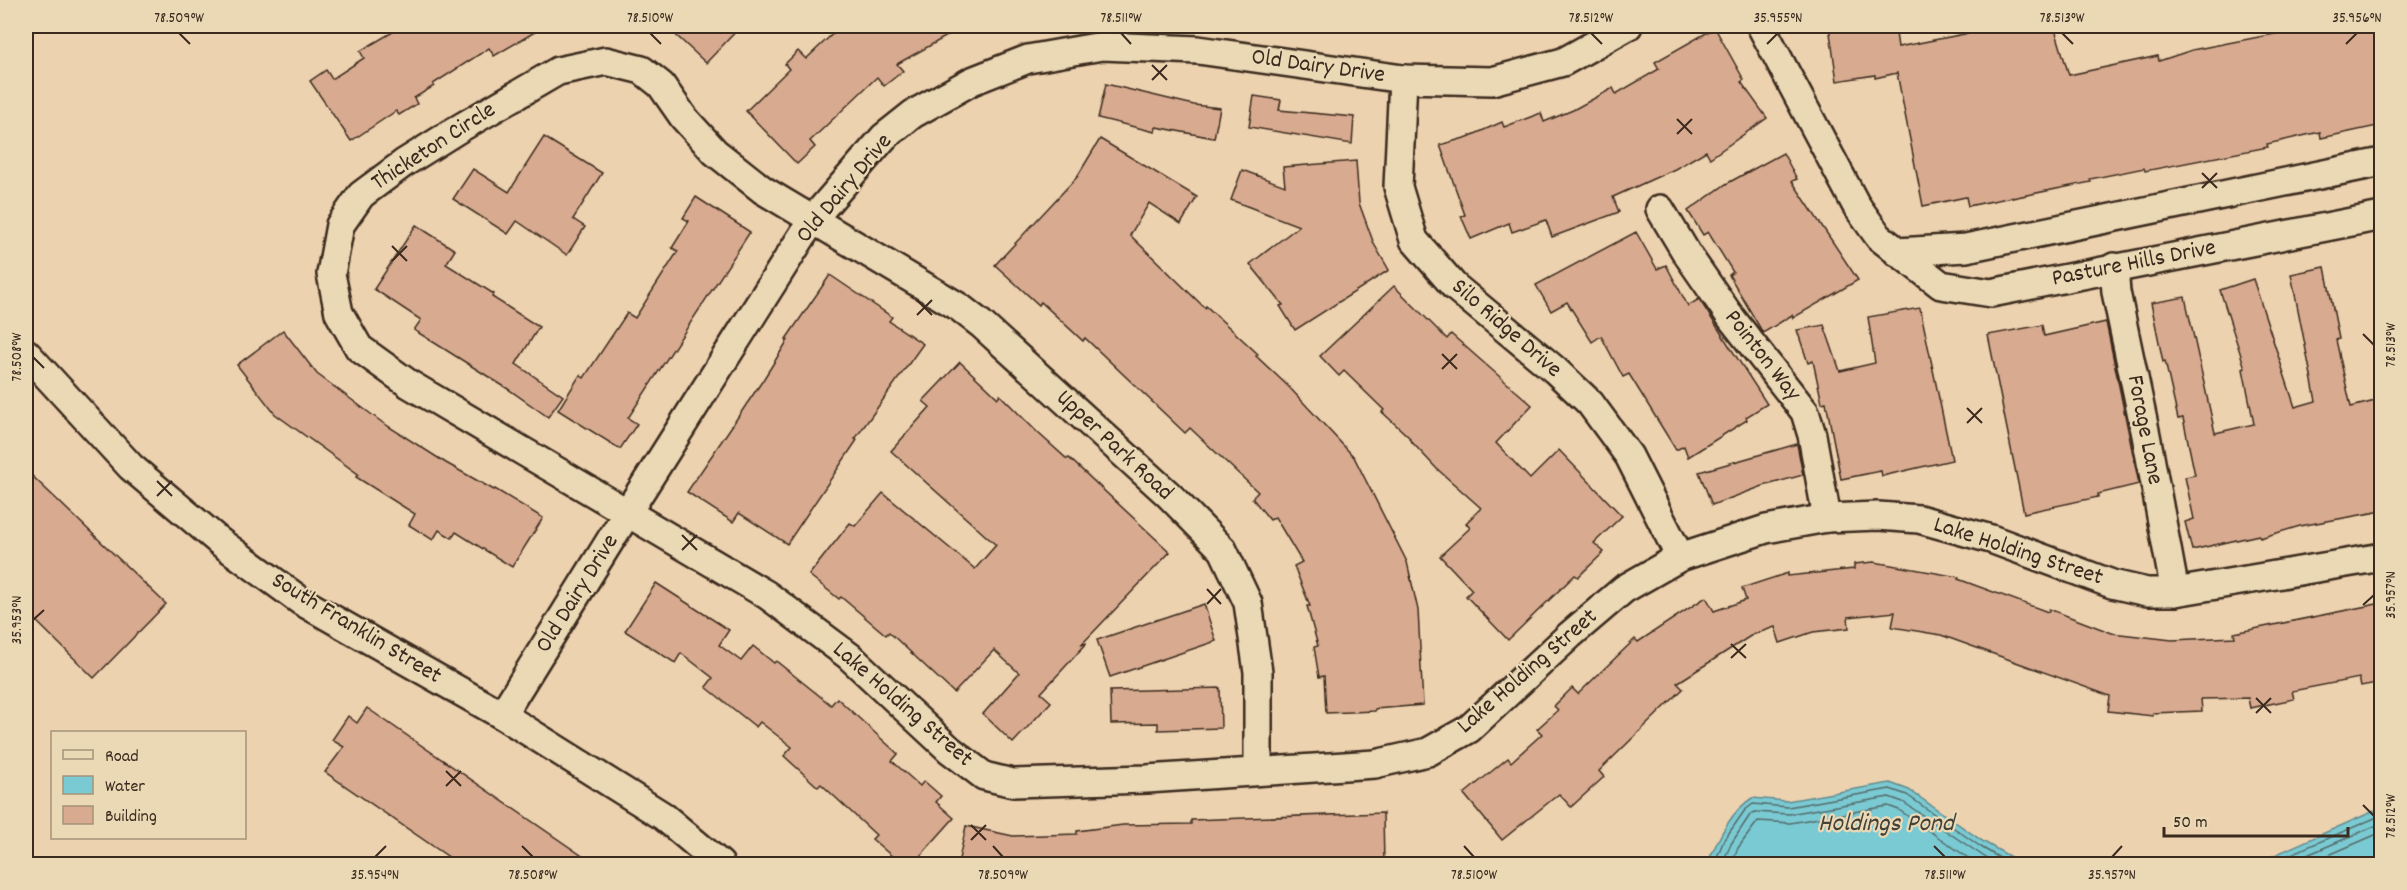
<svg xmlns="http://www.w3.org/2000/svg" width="2407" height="890" font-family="Dekko,sans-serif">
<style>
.water{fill:#7acad4;stroke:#618a8b;stroke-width:1.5}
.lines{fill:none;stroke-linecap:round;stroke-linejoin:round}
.shore{stroke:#546a67;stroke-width:1.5}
.stream{stroke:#618a8b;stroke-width:8}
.building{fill:#d8ab90;stroke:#3b2a1e;stroke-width:1.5}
.minor-casing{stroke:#3b2a1e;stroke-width:32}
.minor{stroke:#ebd9b6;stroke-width:27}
.ticks{fill:none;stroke:#3b2a1e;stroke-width:2}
.labels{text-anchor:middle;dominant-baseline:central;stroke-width:4.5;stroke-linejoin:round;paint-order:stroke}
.street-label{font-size:24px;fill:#3b2a1e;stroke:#ebd9b6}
.water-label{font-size:26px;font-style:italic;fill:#444239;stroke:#ebd9b6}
.neatline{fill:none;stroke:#3b2a1e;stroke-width:2}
.ticks-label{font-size:15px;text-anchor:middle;fill:#3b2a1e}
</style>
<rect width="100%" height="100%" fill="#edd2b0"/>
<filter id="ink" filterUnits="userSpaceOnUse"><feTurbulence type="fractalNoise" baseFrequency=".0167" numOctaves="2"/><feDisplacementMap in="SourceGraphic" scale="12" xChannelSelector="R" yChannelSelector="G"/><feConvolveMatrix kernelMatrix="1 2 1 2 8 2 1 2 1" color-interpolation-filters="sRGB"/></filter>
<g filter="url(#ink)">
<g class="water">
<path d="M1890,783L1909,790L1984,842L2023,864H1707C1718,840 1729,813 1752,798L1787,801Z"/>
<path d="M2381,808V864H2248L2261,861Z"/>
</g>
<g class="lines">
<g class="shore">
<path d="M1714,864L1724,840L1745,810L1753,804L1788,807L1890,789L1907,795L1981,847L2010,864"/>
<path d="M1722,864L1731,844L1750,815L1755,812L1789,814L1889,797L1903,802L1995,864"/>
<path d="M1731,864L1738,848L1758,821L1790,823L1888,806L1899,810L1977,864"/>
<path d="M2268,864L2382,815"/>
<path d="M2286,864L2382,823"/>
<path d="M2308,864L2382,832"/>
</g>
<path class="stream" d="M26,860L31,864"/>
</g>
<g class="building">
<path d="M403,26H545L494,56L489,48L433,84L434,86L414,98L417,104L399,115L396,111L351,141L310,81L326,70L332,79L364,58L360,51Z"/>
<path d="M666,26H741L706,63Z"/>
<path d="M841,26H965L897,64L903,71L884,86L877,77L810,141L815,147L797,164L746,111L789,69L785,64L798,51L806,59Z"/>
<path d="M1829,26H1895L1898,47L2005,26H2054L2069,75L2158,56L2159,61L2192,50L2316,26H2378L2382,40V125L2321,138L2320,132L2267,144L2268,147L2145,171L2144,168L2090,179L2091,182L2012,198V197L1968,206L1966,197L1923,206L1897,73L1875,78V75L1837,81Z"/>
<path d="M1715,28L1744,80L1741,82L1767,118L1710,158L1706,151L1675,169L1613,197L1619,212L1552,237L1546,220L1512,232L1509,223L1471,239L1461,216L1465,215L1440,145L1468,137L1502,122L1504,127L1541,113L1544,122L1573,110L1613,88L1616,94L1659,69L1655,62Z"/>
<path d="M1106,84L1194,105L1220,108L1214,138L1156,127L1155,132L1098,118Z"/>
<path d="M1254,96L1281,100L1279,110L1354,117L1352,144L1249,127Z"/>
<path d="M544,137L602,173L573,219L585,227L567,255L517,221L508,234L453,199L473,169L509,192Z"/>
<path d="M1100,139L1197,197L1181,224L1149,203L1130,235L1205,308L1206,306L1258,354L1256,356L1289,387L1354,457L1407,562L1418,610L1423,705L1375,709V711L1326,713L1324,676L1319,677L1314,647L1318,646L1307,606H1310L1294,566L1302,562L1275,517L1270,520L1252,498L1258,492L1190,428L1185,433L1085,338L1083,341L1041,302L1039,305L995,265L1077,177Z"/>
<path d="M1783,153L1797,179L1792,181L1858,280L1793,318L1792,315L1763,333L1729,275L1733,272L1708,232L1703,235L1688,211L1726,184Z"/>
<path d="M1356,161L1359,203L1374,244L1389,270L1295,330L1280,306L1283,305L1250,264L1299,226L1231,200L1242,170L1285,186L1283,167Z"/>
<path d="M696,197L750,232L628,418L637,424L620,449L558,410L580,375L584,378L627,313L635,318L678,251L672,248L689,221L683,218Z"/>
<path d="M416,225L455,250L446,264L494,294L492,297L539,327L516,364L563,396L548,417L508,389L414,330L421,320L374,289Z"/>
<path d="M1636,232L1657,269L1666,265L1688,306L1699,299L1767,404L1746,417L1747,420L1688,457L1684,446L1676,450L1629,374L1623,377L1601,336L1592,342L1567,302L1551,311L1536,285Z"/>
<path d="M2325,267L2339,339L2336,340L2351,407L2375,401L2382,427V511L2300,526L2260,538L2259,535L2192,550L2185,522L2194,519L2185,477L2195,475L2183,418L2178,419L2165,361L2163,362L2151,303L2185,297L2215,433L2254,424L2243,369L2245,368L2220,290L2253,279L2295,407L2316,401L2291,274Z"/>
<path d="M830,275L892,317L889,321L923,344L855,439L857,440L787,544L739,513L733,522L687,492L763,380L788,340L786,339Z"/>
<path d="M1394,286L1447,339L1451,334L1532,405L1496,443L1530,479L1559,450L1622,516L1594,543L1604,552L1578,577L1575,575L1508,640L1466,596L1472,590L1440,556L1470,528L1466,523L1481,508L1436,468L1409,439L1410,438L1382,412L1384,410L1344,371L1339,376L1320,356Z"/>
<path d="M1920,308L1952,460L1882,476L1881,471L1841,479L1826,402L1822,403L1813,361L1808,363L1797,330L1824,325L1840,371L1875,363L1868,317Z"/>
<path d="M2106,322L2139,484L2098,494V497L2024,513L1988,335L2042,325L2044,336Z"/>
<path d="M283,330L317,374L383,423L446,463L494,490L495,489L543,518L512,567L456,532L452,538L439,530L433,540L409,525L415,514L356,477L358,474L275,414L237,365Z"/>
<path d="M960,362L998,398L1000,395L1038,433L1067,459L1069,458L1170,552L1081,645L1087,643L1041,693L1051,702L1013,743L983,714L1019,673L994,650L954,693L889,632L886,635L841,597L839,599L809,575L850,523L855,526L883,493L975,569L996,545L891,451L930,407L923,401Z"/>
<path d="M1797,444L1803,475L1763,486L1712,505L1699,472Z"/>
<path d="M26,470L166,604L94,678L26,611Z"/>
<path d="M1874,562L1959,577L1958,579L2048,612L2049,609L2112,633L2172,640L2235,637L2234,633L2382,603V682L2361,686L2359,678L2292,691L2294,699L2250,708L2248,698L2201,699L2202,711L2153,713V716L2108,711L2110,696L1941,635L1892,627L1895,612L1848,617L1849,628L1813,632L1780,643L1775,627L1752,635L1677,683L1683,689L1599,771L1604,777L1571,807L1559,794L1502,840L1464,794L1508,758L1511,762L1542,734L1537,729L1558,710L1554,706L1572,688L1578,694L1635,639L1638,642L1706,597L1714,611L1746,600L1742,588L1788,573V576L1854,569V564Z"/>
<path d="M656,583L729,630L719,645L741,661L753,646L774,663L776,661L831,705L837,698L898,754L892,761L920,786L924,781L941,796L936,802L954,818L913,864H901L872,839L876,835L821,784L818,787L784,756L792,747L760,722L756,727L706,687L713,678L681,653L675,663L625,631Z"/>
<path d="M1204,604L1216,641L1110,677L1097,640Z"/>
<path d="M1220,688L1221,728L1158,730V723L1111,724L1110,691Z"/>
<path d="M367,708L594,864H459L325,772L344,747L332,740L348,716L357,723Z"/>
<path d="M1383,813L1384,864H958L966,826L1013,836L1077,834V831L1123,825L1191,824V820Z"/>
</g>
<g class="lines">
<defs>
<g id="minor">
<path d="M1761,26L1856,205L1879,237L1941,285L1991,293L2382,216"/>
<path d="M1403,79L1398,187L1414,240L1454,286L1555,370L1590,403L1629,456L1680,557"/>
<path d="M1660,209L1687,254L1732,319L1805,412L1812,435L1827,518"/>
<path d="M1897,252L1966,248L2382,162"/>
<path d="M2114,267L2116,292L2146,435L2175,592"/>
<path d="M26,353L131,467L220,542L301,601L502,715L663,816L720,864"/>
<path d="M502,715L639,494L813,219L884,137L913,114L972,81L1028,59L1102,46L1198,50L1403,79L1492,81L1563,62L1628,26"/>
<path d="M1258,770V672L1248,603L1223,550L1169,495L981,324L959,307L763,190L715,152L684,118L661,85L642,70L606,61L558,71L460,128L404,163L361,195L340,225L331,274L339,313L359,348L409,384L767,595L849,656L950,750L984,776L1013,783L1147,779L1375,764L1428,752L1469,729L1570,635L1624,589L1680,557L1766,529L1827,518L1878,516L1919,519L1991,539L2112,584L2147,592H2175L2382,557"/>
</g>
</defs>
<use href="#minor" class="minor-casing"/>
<use href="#minor" class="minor"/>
</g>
</g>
<path class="ticks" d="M179,33L190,44M650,33L661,44M1121,33L1131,44M1591,33L1602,44M2062,33L2073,44M1767,44L1778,33M2346,44L2357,33M1152,65L1167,80M1152,80L1167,65M1677,119L1692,134M1677,134L1692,119M2202,173L2217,188M2202,188L2217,173M392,246L407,261M392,261L407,246M917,300L932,315M917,315L932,300M2363,334L2374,345M1442,354L1457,369M33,357L44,368M1442,369L1457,354M1967,408L1982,423M1967,423L1982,408M157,481L172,496M157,496L172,481M682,535L697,550M682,550L697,535M1207,589L1221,604M1207,604L1221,589M2363,605L2374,595M33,620L44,610M1731,644L1746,658M1731,658L1746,644M2256,698L2271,713M2256,713L2271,698M446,771L461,786M446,786L461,771M2363,805L2374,816M971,825L986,840M971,840L986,825M522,846L533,857M993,846L1003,857M1464,846L1474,857M1934,846L1945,857M375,857L386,846M2112,857L2122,846"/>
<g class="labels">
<g class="street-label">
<text transform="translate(1318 67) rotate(8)">Old Dairy Drive</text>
<text transform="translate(434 147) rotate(-33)">Thicketon Circle</text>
<text transform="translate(845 189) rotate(-50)">Old Dairy Drive</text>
<text transform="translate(2134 264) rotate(-11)">Pasture Hills Drive</text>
<text transform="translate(1506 329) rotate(41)">Silo Ridge Drive</text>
<text transform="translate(1762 356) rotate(52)">Pointon Way</text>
<text transform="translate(2144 430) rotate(79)">Forage Lane</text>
<text transform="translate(1114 446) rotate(43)">Upper Park Road</text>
<text transform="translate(2018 552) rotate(18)">Lake Holding Street</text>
<text transform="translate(578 594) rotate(-58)">Old Dairy Drive</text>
<text transform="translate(356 629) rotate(31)">South Franklin Street</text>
<text transform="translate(1528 672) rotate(-41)">Lake Holding Street</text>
<text transform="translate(902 705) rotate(41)">Lake Holding Street</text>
</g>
<g class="water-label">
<text x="1886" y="824">Holdings Pond</text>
</g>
</g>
<rect width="2407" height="890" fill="none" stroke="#ebd9b6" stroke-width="66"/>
<rect x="51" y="731" width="195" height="108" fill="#ebd9b6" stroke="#a59379" stroke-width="1.5"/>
<rect x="63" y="750" width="30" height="9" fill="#ebd9b6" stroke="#a59379" stroke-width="1.5"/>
<text x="105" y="761" font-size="18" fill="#3b2a1e">Road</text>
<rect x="63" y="776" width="30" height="18" fill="#7acad4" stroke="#a59379" stroke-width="1.5"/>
<text x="105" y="791" font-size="18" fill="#3b2a1e">Water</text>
<rect x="63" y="806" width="30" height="18" fill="#d8ab90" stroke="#a59379" stroke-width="1.5"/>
<text x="105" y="821" font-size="18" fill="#3b2a1e">Building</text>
<path d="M2164 827v9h184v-9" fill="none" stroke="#3b2a1e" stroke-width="3"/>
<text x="2173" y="827" font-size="18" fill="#3b2a1e" stroke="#ebd9b6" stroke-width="4.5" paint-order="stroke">50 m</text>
<rect x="33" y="33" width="2341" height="824" class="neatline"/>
<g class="ticks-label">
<text x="179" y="22">78.509°W</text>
<text x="650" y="22">78.510°W</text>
<text x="1121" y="22">78.511°W</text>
<text x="1591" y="22">78.512°W</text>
<text x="1778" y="22">35.955°N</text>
<text x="2062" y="22">78.513°W</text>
<text x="2357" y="22">35.956°N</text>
<text transform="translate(2390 345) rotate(-90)" y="5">78.513°W</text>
<text transform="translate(16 357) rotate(-90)" y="5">78.508°W</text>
<text transform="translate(2390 595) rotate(-90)" y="5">35.957°N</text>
<text transform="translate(16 620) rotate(-90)" y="5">35.953°N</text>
<text transform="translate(2390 816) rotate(-90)" y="5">78.512°W</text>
<text x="375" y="879">35.954°N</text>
<text x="533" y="879">78.508°W</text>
<text x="1003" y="879">78.509°W</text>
<text x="1474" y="879">78.510°W</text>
<text x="1945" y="879">78.511°W</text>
<text x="2112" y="879">35.957°N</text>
</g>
</svg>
